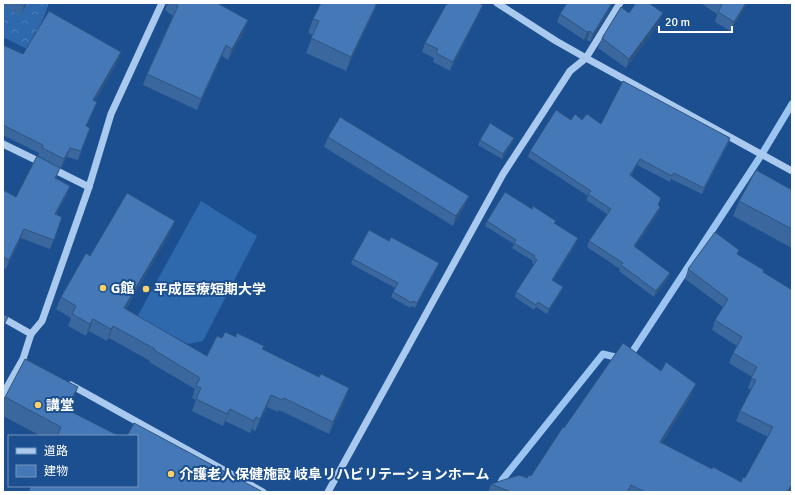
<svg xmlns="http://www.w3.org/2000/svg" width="795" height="495" font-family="Signika,'Noto Sans JP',sans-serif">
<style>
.grass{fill:#2e69ad}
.forest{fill:url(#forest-crowns)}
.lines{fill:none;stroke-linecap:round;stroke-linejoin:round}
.stream{stroke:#9cc4f0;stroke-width:7}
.minor{stroke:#a9c9ee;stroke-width:7}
.wall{fill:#3a679d}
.shaded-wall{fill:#305480}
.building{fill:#4478b7;stroke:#305480}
.poi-dot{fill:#ffd166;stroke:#1b4f8f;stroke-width:1.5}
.labels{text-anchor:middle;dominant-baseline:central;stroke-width:4;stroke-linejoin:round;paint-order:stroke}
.poi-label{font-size:14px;font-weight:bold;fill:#fff;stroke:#1b4f8f;text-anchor:start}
</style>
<defs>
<pattern id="forest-crowns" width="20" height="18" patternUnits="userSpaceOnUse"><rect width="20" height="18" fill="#2e69ad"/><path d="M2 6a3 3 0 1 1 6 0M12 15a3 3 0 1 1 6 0" fill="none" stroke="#4d80b9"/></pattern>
</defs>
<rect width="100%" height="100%" fill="#1b4f8f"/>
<path class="grass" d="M201,201L257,236L203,341L188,344L137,317Z"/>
<path class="forest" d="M3,3H49L31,51L3,37Z"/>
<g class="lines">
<path class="stream" d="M497,492L502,480L603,354L627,360L762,154L792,104"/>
<g class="minor">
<path d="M497,3L556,41L586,58L792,171"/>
<path d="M3,144L42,163"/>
<path d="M51,168L89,187"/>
<path d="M3,318L31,334"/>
<path d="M71,385L263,492"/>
<path d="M3,394L23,359L31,334L42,321L89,187L111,114L162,3"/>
<path d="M328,492L503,174L570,71L586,58L620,3"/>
</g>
</g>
<g class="wall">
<path d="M3,3H27L21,15L3,7Z"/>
<path d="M168,3H217L248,20L244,31L228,60L222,56L197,110L143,85L147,74L173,16L165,10Z"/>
<path d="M321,3H378L346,71L306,53L313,35L308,33L313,19Z"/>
<path d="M563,3H612L609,11L590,42L587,40H584L557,22L560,14L566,5Z"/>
<path d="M700,3H748L730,31L715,22L717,14Z"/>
<path d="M629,13L659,23L626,68L598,48L602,38Z"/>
<path d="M479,14L450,71L433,62L434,58L422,52L425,43Z"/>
<path d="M3,45L23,54L121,52L118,61L95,101L97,102L94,110L86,126L90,128L78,160L67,157L61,168L38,156L39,153L3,135Z"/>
<path d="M571,120H582L601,124L730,138L728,144L702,194L671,179L670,182L637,165L631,176L660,207L658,213L635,247L670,273L668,279L654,297L619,271L620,269L587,247L589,241L607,214L586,200L588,196L528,157L530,151Z"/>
<path d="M328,137L469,196L465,205L453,226L324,147Z"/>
<path d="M514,138L512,143L502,159L478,145L480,140Z"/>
<path d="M60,168L56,178L70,186L67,194L56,215L62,217L50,249L21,238L6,269L3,267V190L16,197Z"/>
<path d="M792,190V248L733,216L739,201Z"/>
<path d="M175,221L170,233L126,309L207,356L222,338L262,350L345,400L329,434L279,410L278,412L267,407L255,431L252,429L250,433L225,421L223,426L192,411L196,400L192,398L195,389L149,362L150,361L109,338L107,341L89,331L86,336L68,326L71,318L56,309L61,297L90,256Z"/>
<path d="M487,221L555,224L576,244L553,280L563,287L561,292L547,314L536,307L534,310L515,297L516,292L534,265L532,263L533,261L512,248L514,244L485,226Z"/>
<path d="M738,255L763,273L789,492H488L491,484L527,478L531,476L564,428L692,394L662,443L712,469L741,482L745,478L768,437L736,421L740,411L751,390L748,388L752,377L729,363L733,353L737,346L712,330L715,320L723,307L685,279L688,269Z"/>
<path d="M353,259L437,268L415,308L411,306L410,308L391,297L395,288L351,264Z"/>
<path d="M5,397L72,404L69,411L119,436H41L3,416V403Z"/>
</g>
<g class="shaded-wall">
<path d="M26,3H27L21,15L24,6Z"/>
<path d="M377,3H378L346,71L351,57Z"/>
<path d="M612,3L609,11L590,42L593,34Z"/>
<path d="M746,3H748L730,31L734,22Z"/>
<path d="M483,5L479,14L450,71L453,62Z"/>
<path d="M663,13L659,23L626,68L629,59Z"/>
<path d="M248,20L244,31L228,60L232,49Z"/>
<path d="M590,31L587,40H584L587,32Z"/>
<path d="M226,45L222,56L197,110L201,99Z"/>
<path d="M121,52L118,61L90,109L93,100Z"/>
<path d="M97,102L94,110L82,135L86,126Z"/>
<path d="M514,138L512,143L502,159L503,154Z"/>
<path d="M730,138L728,144L702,194L704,188Z"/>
<path d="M70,148L67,157L61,168L64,159Z"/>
<path d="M640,159L637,165L627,181L630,175Z"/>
<path d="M70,186L67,194L52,223L55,214Z"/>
<path d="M469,196L465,205L453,226L456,216Z"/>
<path d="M660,207L658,213L632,252L634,246Z"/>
<path d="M175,221L170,233L119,320L124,308Z"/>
<path d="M24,229L21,238L6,269L9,260Z"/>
<path d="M578,238L576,244L550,285L552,280Z"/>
<path d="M439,263L437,268L415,308L417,303Z"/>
<path d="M670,273L668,279L654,297L656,291Z"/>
<path d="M563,287L561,292L547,314L549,309Z"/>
<path d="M8,317L4,326L3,329V326Z"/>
<path d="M93,319L89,331L86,336L90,324Z"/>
<path d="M113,326L109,338L107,341L111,329Z"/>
<path d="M696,384L692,394L656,452L660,442Z"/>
<path d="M78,387L72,404L60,426L66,409Z"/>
<path d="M349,388L345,400L329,434L333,422Z"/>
<path d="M271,395L267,407L255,431L260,419Z"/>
<path d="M230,409L225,421L223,426L227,414Z"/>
<path d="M256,417L252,429L250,433L254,421Z"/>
<path d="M792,484V487L789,492H787Z"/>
</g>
<g class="building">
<path d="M18,3H26L24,6Z"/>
<path d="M174,3H217L248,20L232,49L226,45L201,99L147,74L178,6Z"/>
<path d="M321,3H377L351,57L311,38L319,21L313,19Z"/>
<path d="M447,3H479L483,5L453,62L436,53L438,49L425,43Z"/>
<path d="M567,3H612L593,34L590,31L587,32L560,14Z"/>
<path d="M636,3H649L663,13L629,59L602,38L621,7L629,13Z"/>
<path d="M719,3H746L734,22L718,12L722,5Z"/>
<path d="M49,11L121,52L93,100L97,102L86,126L90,128L81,151L70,148L64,159L42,148L43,145L3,125V45L23,54Z"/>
<path d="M623,81L730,138L704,188L674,173L672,176L640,159L630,175L661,198L658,205L660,207L634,246L670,273L656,291L621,265L623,263L589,241L611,209L588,194L591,191L530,151L556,110L571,120L575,114L582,120L587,114L601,124Z"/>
<path d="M340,117L469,196L456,216L328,137Z"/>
<path d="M490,123L514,138L503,154L480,140Z"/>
<path d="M37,156L60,168L55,178L70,186L55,214L62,217L54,240L24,229L9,260L3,257V190L16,197Z"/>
<path d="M756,170L792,190V229L739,201Z"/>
<path d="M505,192L532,209L533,206L556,221L554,223L578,238L552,280L563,287L549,309L538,302L536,305L516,292L537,260L534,258L535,256L514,243L516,240L487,221Z"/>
<path d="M127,193L175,221L124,308L207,356L217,336L222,338L225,332L236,337L237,333L264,346L262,349L319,377L321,374L349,388L333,422L284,398L282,400L271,395L260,419L256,417L254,421L230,409L227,414L196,399L201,388L196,386L200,378L154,350L155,349L113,326L111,329L93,319L90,324L72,314L76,306L61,297L86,253L90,256Z"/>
<path d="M369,230L389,241L391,237L439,263L417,303L413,301L412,303L393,292L398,283L353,259Z"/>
<path d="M715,232L739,250L737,254L764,270L763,272L792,290V484L787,492H645L631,485L627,492H511L491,484L519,475L527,478L529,475L531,476L563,427L564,428L623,343L661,371L666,362L696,384L660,442L712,469L713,467L741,482L743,477L745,478L773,427L740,411L756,380L751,378L757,367L733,353L742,337L715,320L728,299L688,269Z"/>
<path d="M3,314L8,317L3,326Z"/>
<path d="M25,359L78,387L66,409L119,436H57L61,427L5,397Z"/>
<path d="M134,423L263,492H28L31,486H137V436H127Z"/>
</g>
<g class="poi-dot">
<circle cx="103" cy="288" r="4"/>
<circle cx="146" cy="289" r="4"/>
<circle cx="38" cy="405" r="4"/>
<circle cx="171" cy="474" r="4"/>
</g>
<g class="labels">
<g class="poi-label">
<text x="111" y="288">G館</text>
<text x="154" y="289">平成医療短期大学</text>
<text x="46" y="405">講堂</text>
<text x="179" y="474">介護老人保健施設 岐阜リハビリテーションホーム</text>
</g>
</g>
<rect width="795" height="495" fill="none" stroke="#ffffff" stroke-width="8"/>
<rect x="8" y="435" width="130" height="52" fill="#1b4f8f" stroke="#7695bc"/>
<rect x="16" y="448" width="20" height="6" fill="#a9c9ee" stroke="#7695bc"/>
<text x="44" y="455" font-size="12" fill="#ffffff">道路</text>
<rect x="16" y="465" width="20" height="12" fill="#4478b7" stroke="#7695bc"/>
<text x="44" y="475" font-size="12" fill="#ffffff">建物</text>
<path d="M659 26v6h73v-6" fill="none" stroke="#ffffff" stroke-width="2"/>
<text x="665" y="26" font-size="12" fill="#ffffff" stroke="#1b4f8f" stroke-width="3" paint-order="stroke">20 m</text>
</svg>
